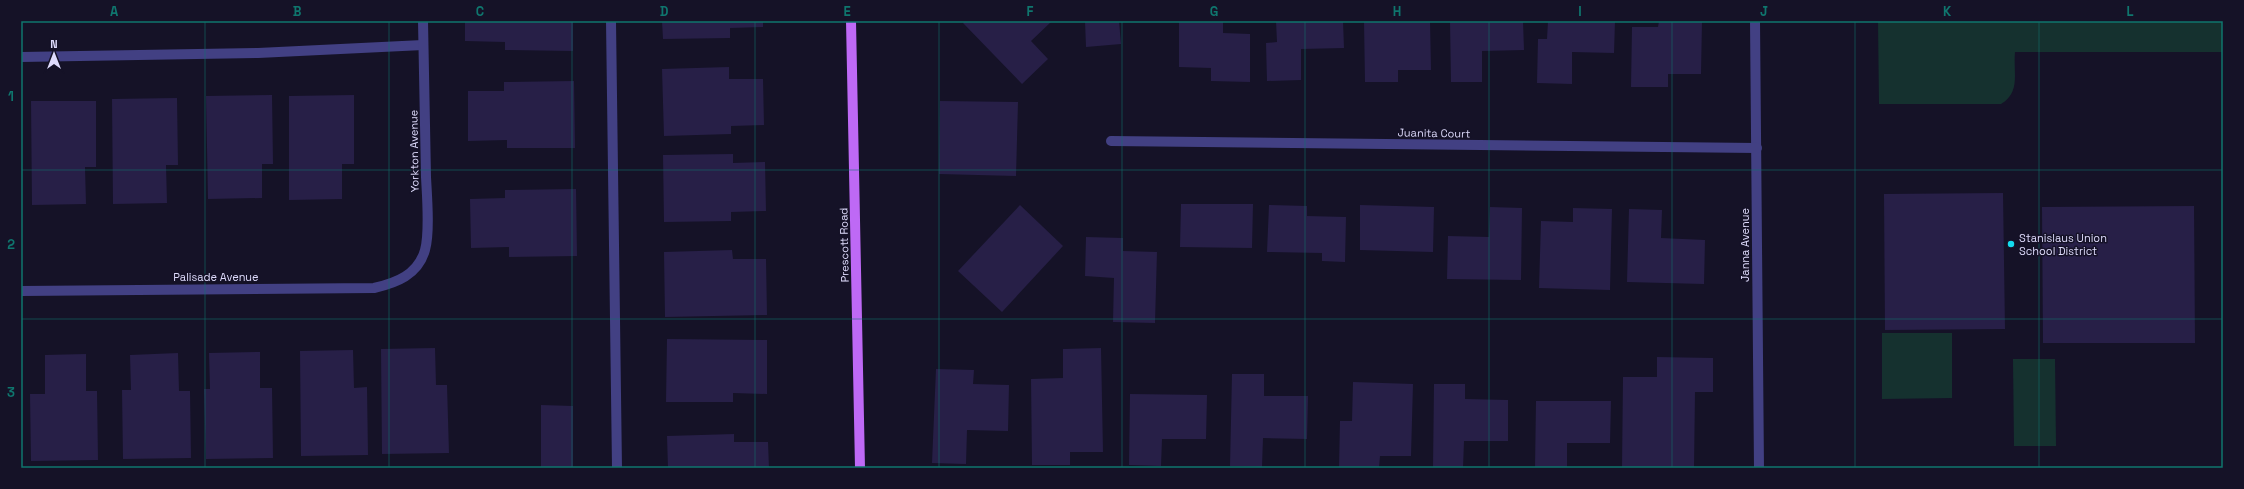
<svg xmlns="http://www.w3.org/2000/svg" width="2244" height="489" font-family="'Space Grotesk',sans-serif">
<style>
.green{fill:#15312f}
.building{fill:#271f47}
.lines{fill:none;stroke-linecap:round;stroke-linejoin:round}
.minor{stroke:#424083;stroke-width:10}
.major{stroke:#be69f5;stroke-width:10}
.grid{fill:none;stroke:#0f766e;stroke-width:1;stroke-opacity:0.55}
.poi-dot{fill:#14dcef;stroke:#151227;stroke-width:1.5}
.labels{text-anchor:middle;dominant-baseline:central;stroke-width:3;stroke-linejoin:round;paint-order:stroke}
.street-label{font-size:11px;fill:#dedbfc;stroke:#151227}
.poi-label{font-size:11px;fill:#dedbfc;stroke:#151227;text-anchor:start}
.neatline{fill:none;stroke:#0f766e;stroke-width:1.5}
.grid-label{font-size:13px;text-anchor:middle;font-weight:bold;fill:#0f766e}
</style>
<rect width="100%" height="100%" fill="#151227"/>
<g class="green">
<path d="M1878,21H2223V52H2015C2013,73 2021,92 2001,104H1879Z"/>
<path d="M1882,333H1952V398L1882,399Z"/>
<path d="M2013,359H2055L2056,446H2014Z"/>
</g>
<g class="building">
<path d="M465,21H573V51L505,50V42L465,41Z"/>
<path d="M662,21H763V27L730,28V38L663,39Z"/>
<path d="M965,21H1052L1031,41L1048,59L1022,84L963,23Z"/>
<path d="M1085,21H1119L1121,44L1086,47Z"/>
<path d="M1179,21H1223V33L1250,34V82L1211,81V68L1179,67Z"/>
<path d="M1276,21H1343L1344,48L1301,49V80L1267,81L1266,43L1277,42Z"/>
<path d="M1364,21H1430L1431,70H1398V82H1365Z"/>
<path d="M1450,21H1523L1524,50L1482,51V82H1451Z"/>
<path d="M1548,21H1615L1614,53L1572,52V84L1537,83L1538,39H1547Z"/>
<path d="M1659,21H1702L1701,74H1668V87H1631L1632,27H1658Z"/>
<path d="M729,67V79H763L764,125L731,126V134L664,136L662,69Z"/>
<path d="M574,81L575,148H507V140L468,141V91H504V82Z"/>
<path d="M272,95L273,164H262V198L208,199L206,96Z"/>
<path d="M354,95V164H342V199L289,200V96Z"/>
<path d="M177,98L178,165H166L167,203L113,204L112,99Z"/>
<path d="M31,101H96V167H85L86,204L32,205Z"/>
<path d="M940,101L1018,102L1016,176L939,174Z"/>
<path d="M733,154V163L765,162L766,211L731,212V221L664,222L663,155Z"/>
<path d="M576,189L577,256L509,257V247L471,248L470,199L505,198V190Z"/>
<path d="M2003,193L2005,329L1885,330L1884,194Z"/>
<path d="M1181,204H1253L1252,248L1180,247Z"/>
<path d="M1020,205L1063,246L1002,312L958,271Z"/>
<path d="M1269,205L1307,206V216L1346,217L1345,262L1322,261V253L1267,252Z"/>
<path d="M1360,205L1434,207L1433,252L1360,250Z"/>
<path d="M2194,206L2195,343H2043L2042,207Z"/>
<path d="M1490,207L1522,208L1521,280L1447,279L1448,236L1489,237Z"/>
<path d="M1573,208L1612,209L1610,290L1539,288L1541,221L1573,222Z"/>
<path d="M1629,209L1662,210L1661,238L1705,240L1704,284L1627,282Z"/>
<path d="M1086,237L1123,238V251L1157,252L1155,323L1113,322L1114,278L1085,276Z"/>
<path d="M732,250L733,259H766L767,315L665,317L664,252Z"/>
<path d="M667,339L767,340V394L733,393V402H666Z"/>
<path d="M435,348L436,385H447L449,453L382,454L381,349Z"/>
<path d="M1101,348L1103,452H1070V465H1032L1031,379L1063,378V349Z"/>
<path d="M353,350L354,388L367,387L368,455L301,456L300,351Z"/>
<path d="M260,352V388H272L273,458L206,459L204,389H210L209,353Z"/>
<path d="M178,353L179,391H190L191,458L123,459L122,390H131L130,355Z"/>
<path d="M86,354V391H97L98,460L31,461L30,394H45V355Z"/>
<path d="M1657,357L1713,358V392H1695L1694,468H1622L1623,377H1657Z"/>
<path d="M936,369L974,370L973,384L1009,385L1008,431L967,430L966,464L932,463Z"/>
<path d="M1232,374H1264V396H1308L1307,439L1263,438L1262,467L1230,466Z"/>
<path d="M1353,382L1413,384L1411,456H1380L1379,468H1339L1340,421H1352Z"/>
<path d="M1434,384H1465V399L1508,400V441H1464L1463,468H1433Z"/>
<path d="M1130,394L1207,395L1206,439H1162L1161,466L1129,465Z"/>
<path d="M1536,401H1611L1610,443H1567V468H1535Z"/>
<path d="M541,405L573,406V468H541Z"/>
<path d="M734,434V442H768L769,468H668L667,436Z"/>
</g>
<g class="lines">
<g class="minor">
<path d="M611,21L617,468"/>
<path d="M1755,21L1759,468"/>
<path d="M21,57L258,53L423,45"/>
<path d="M1111,141L1757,148"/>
<path d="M21,291L374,288C396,283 418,275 425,250C430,232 427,197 426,177C425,125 424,73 423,21"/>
</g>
<path class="major" d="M851,21L860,468"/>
</g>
<path class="grid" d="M205,21V468M389,21V468M572,21V468M755,21V468M939,21V468M1122,21V468M1305,21V468M1489,21V468M1672,21V468M1855,21V468M2039,21V468M21,170H2223M21,319H2223"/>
<circle class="poi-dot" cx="2011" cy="244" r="4"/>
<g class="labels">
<g class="street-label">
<text transform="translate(1434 133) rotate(1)">Juanita Court</text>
<text transform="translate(414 151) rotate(-91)">Yorkton Avenue</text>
<text transform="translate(844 245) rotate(-91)">Prescott Road</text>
<text transform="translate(1745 245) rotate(-90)">Janna Avenue</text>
<text x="216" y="277">Palisade Avenue</text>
</g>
<g class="poi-label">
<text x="2019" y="238">Stanislaus Union<tspan x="2019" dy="13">School District</tspan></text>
</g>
</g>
<rect width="2244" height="489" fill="none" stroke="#151227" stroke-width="44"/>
<g transform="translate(54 54)" stroke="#151227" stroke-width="3" paint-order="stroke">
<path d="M0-3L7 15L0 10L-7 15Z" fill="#dedbfc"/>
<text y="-6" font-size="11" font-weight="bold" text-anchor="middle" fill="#dedbfc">N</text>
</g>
<rect x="22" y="22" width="2200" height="445" class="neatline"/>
<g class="grid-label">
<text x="114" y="16">A</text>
<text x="297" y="16">B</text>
<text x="480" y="16">C</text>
<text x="664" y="16">D</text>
<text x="847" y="16">E</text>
<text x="1030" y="16">F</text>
<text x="1214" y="16">G</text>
<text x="1397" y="16">H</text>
<text x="1580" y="16">I</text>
<text x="1764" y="16">J</text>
<text x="1947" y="16">K</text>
<text x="2130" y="16">L</text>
<text x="11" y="101">1</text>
<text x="11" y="249">2</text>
<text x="11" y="397">3</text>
</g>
</svg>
